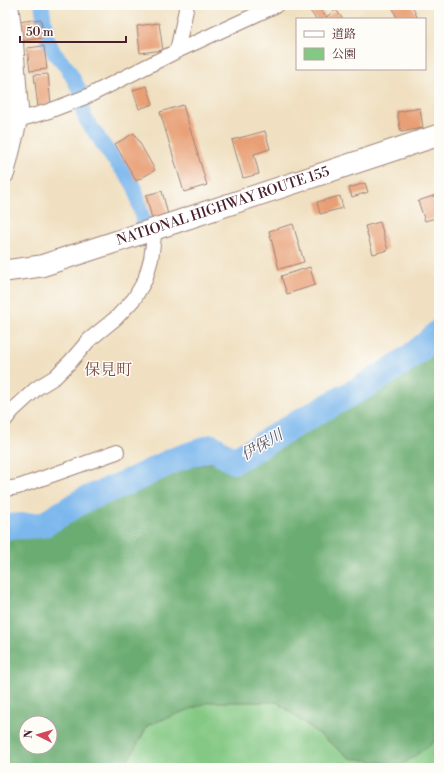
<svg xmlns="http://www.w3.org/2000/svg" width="444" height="773" font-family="'Libre Bodoni','Noto Serif JP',serif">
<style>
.green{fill:#83c883;stroke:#667457}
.forest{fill:#6aac71;stroke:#5a664e;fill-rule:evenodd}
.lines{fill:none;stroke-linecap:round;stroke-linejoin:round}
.canal{stroke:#7cb7ed;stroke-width:15}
.river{stroke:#7cb7ed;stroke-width:26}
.building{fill:#e89f74}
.minor-casing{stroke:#9d8076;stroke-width:16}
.major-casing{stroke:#9d8076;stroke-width:20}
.highway-casing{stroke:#9d8076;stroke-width:23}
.minor{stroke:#fff;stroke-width:14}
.major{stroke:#fff;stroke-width:18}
.highway{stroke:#fff;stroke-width:21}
.labels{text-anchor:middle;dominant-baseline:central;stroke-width:3;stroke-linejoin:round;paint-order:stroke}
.street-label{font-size:14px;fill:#4a1f2b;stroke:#fdfcf7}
.water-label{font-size:15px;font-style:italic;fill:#5c546f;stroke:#fdfcf7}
.quarter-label{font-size:16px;fill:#814c45;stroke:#fdfcf7}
</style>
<rect width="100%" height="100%" fill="#fdfcf7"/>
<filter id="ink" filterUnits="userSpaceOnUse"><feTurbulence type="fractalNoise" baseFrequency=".025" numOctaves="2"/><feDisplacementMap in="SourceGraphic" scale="8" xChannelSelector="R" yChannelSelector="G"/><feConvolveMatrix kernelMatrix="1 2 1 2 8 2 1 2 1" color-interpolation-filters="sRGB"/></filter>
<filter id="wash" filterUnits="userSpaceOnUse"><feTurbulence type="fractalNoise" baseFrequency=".012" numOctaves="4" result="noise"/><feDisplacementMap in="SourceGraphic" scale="16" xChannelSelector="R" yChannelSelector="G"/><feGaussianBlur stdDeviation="0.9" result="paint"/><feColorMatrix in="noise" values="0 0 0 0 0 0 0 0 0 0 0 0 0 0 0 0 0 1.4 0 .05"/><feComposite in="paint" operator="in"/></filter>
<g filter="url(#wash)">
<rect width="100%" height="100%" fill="#f0e0c1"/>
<path class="green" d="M209,702H277L350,758L401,765L433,743L439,724V768H124L148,725Z"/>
<path class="forest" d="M439,342V724L433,743L402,765L350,758L277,702H209L148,725L124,768H5V538L61,527L143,479L220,460L336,405L414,365ZM26,723H50V747H26Z"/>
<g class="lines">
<path class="canal" d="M42,6L47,38L54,53L68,69L80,91L81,105L85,118L113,159L129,178L135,188L148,241"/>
<path class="river" d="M5,527L43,525L82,501L135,479L174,460L212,447L234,461C262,444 290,427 319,411C360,389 407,365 439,332"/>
</g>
<g id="blocks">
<g class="building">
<path d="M392,5H412L417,17L412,19H397Z"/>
<path d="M317,6L326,17L336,10L343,19H316L310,11Z"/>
<path d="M41,19L43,38L21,41L18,22Z"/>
<path d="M159,23L163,50L140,53L137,26Z"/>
<path d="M44,46L47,69L30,71L27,48Z"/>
<path d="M48,74L51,105L38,107L34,75Z"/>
<path d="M147,86L153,104L139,109L133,90Z"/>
<path d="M183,105L207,185L184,192L160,112Z"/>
<path d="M420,108L423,128L401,132L397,112Z"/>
<path d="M265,131L270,149L254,154L259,174L243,178L232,140Z"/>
<path d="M134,133L155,170L136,181L115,144Z"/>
<path d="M365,183L368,192L352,197L349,188Z"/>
<path d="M162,191L168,215L152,219L146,195Z"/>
<path d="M436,195L439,205V217L425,221L418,201Z"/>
<path d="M340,196L343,208L320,214L317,202Z"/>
<path d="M380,222L388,250L373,254L365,226Z"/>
<path d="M293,224L304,262L279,269L269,231Z"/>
<path d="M310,267L315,285L287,294L281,276Z"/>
</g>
</g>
</g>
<g filter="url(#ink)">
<use href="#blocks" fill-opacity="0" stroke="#9d8076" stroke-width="1"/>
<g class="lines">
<defs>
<g id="minor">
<path d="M177,51L187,5"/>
<path d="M5,107L19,110"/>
<path d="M18,120L49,111L88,96L177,51L277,5"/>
<path d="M5,420L13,410L37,388L55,377L71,361L89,340L116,318L134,299L145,280L151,259L155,229"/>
<path d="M5,489L18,487L117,452"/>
</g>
<path id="major" d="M5,174L18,120L19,110L14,43L9,5"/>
<g id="highway">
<path id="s1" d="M5,271L41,266L155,229L439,135"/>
</g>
</defs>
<use href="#minor" class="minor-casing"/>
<use href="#major" class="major-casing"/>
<use href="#highway" class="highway-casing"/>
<use href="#minor" class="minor"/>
<use href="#major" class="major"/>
<use href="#highway" class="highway"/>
</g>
</g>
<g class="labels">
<g class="street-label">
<text stroke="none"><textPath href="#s1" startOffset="228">NATIONAL HIGHWAY ROUTE 155</textPath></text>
</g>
<g class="water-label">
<text transform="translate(262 445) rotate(-30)">伊保川</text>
</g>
<g class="quarter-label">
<text x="108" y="370">保見町</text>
</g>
</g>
<rect width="444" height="773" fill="none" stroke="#fdfcf7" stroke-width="20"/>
<rect x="296" y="18" width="130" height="52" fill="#fdfcf7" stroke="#b5a4a5"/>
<rect x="304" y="31" width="20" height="6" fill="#ffffff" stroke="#b5a4a5"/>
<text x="332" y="38" font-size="12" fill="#4a1f2b">道路</text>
<rect x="304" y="48" width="20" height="12" fill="#83c883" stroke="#b5a4a5"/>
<text x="332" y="58" font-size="12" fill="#4a1f2b">公園</text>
<g transform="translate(38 735) rotate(275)"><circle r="19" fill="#fdfcf7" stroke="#b5a4a5"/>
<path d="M0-3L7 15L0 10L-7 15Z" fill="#d1495b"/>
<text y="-6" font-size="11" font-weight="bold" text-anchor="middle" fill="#4a1f2b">N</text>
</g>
<path d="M20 36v6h106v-6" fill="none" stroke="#4a1f2b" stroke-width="2"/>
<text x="26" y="36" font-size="12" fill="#4a1f2b" stroke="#fdfcf7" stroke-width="3" paint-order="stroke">50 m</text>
</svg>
